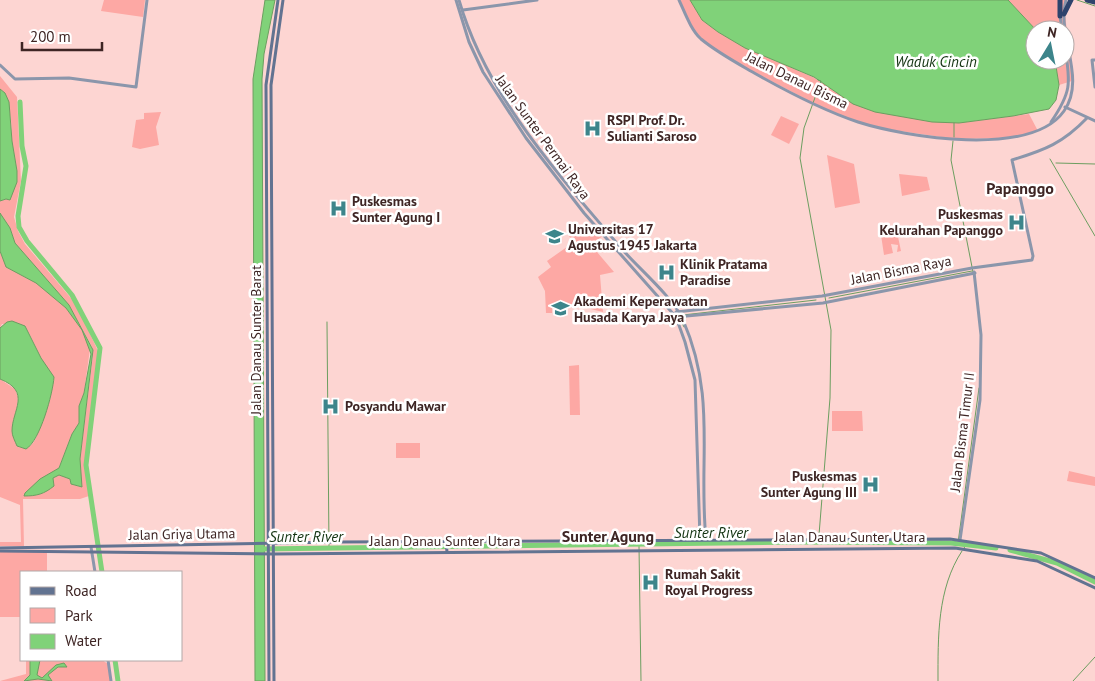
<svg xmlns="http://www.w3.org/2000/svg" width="1095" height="681" font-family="'PT Sans',sans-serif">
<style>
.green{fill:#fda8a4}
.water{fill:#80d279;stroke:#6c9e60}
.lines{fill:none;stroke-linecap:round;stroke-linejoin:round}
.stream{stroke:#6c9e60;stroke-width:1}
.river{stroke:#80d279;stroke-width:5}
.tertiary{stroke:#8b96ab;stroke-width:3}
.secondary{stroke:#627391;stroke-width:3}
.motorway{stroke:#2e436c;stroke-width:5}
.labels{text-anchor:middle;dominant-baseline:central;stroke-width:5;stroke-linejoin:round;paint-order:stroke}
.street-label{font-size:14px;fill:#3e2524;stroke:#fff}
.poi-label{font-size:14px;font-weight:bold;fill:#3e2524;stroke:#fff;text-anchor:start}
.water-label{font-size:15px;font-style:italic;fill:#133311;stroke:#fff}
.quarter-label{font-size:16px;font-weight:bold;fill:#3e2524;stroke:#fff}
</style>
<rect width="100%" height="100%" fill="#fdd5d2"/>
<g class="green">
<path d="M104,0H145L143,17L101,11Z"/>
<path d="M680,0H690L702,20L718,32L745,48L813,77L843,97L959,123L1029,114L1038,131L1012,138L955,139L886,129L858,122L817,105L725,57L700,38L689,22Z"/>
<path d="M1008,0H1067L1065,13L1072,81L1059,85L1055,60H1065V30H1036Z"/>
<path d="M0,76L17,97L21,181L14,217L18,231L25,244L76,304L98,351L99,359L85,463L89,496L80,499H23L24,546H0V542H21L20,505L0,497V379L15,389L18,397L17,412L13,421L17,446C35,456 39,428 43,417C46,409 52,399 51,391C47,367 36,347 25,326L2,324L0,328V251L6,267L36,283L66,308L82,330L90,349L84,393L79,406V423L72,434L58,470L40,479L25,496C38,496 46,494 54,483L53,478L59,475L70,479L71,484L81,487L80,459L93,355L92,347L69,305L15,243L10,228L0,213V201L6,199L10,200L17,171L12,141L11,119L5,93L0,89Z"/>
<path d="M161,112L156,127L159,145L140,149L132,147L136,120L144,119V113Z"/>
<path d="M781,116L799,124L789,144L771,135Z"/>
<path d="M827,155L854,164L860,203L835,208Z"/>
<path d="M899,174L927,177L930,190L902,196Z"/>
<path d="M582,226L587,232L581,237L596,227L604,235L591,245L614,272L600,275L603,312L570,304H552V313H546L545,291L538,277L551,267L547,261L574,242L569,236Z"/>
<path d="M897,232L901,251L897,252L898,245L891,244L893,253L884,255L881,235Z"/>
<path d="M579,365L580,415H570L569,366Z"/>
<path d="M832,411H862L863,431H832Z"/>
<rect x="396" y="443" width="24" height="15"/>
<path d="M1069,471L1095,477V486L1067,481Z"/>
<path d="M0,551H47V572H21V617H0Z"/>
<path d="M26,660H102L108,664L111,681H0L26,674Z"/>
</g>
<g class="water">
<path d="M265,0H275L264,54L262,79L265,681H255L253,79Z"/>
<path d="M690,0H1008L1036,30L1035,60H1055L1059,85L1056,100L1049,109L1013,116L959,123L932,122L875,112L853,104L814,77L745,48L718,32L702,20Z"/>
<path d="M0,89L5,93L9,102L12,141L17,171V182L10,200L6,199L0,201Z"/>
<path d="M0,213L10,228L15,243L69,305L93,350L80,459L82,487L71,484L70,479L59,475L53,478L54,486C44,494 37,496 24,496L25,493L40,479L59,468L72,434L79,423V406L84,393L91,354L82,330L66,308L36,283L6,267L0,251Z"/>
<path d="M12,321L25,326L41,358L54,377C53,393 40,441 26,449L17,446C15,441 12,436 12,431C12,410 32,392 0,379V328L7,322Z"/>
<path d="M30,660H40L37,675L42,678L56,665L64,663L67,667H58L48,675L52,681L38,679L24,681L30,675Z"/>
</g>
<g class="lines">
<g class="stream">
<path d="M1077,0L1095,6"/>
<path d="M818,80L821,81L804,128L800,158L831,330L830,398L819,535"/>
<path d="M954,137V123"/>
<path d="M953,141L951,160L973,272"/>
<path d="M1050,159L1095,236"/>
<path d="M1056,163L1095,164"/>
<path d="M829,298L972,271"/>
<path d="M683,315L816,300"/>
<path d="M680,319L684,327"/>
<path d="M327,322L329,548"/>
<path d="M958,543L979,388"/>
<path d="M639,546L641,681"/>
<path d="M964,548L967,544"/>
<path d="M938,681C938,637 937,589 962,551"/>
<path d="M1073,681L1095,657"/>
</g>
<g class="river">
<path d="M20,102L22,146L26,166L18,216L19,227L27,241L72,295L100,348L86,465L102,572"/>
<path d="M260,549L797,542L951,543L996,548"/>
<path d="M1010,550L1057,563L1095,582"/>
<path d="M115,660L118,681"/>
</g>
<g class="tertiary">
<path d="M456,0L469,42L483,72L526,138L584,213L676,317L685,342L695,380L700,539"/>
<path d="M459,0C486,95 558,174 621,248C638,268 673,297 683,320C717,398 698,460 706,539"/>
<path d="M679,0C685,13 691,30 701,39C718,53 737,63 756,74C788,92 822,110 858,122C905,137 1031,158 1064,111C1087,78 1056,35 1066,0"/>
<path d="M463,10L537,0"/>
<path d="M1060,16L1062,30"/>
<path d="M1095,60H1092L1095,87"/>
<path d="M0,65L15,79L69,78L136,87L147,0"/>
<path d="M1065,107L1095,121"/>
<path d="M1051,122C1071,93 1071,84 1065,48"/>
<path d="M676,312L822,296L972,268L1032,260L1033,256L1012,160C1045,150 1063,143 1087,118"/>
<path d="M676,317L823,303L975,273"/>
<path d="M960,540L980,400L981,335L974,272"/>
<path d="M91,547L95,572"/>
<path d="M108,660L111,681"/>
</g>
<g class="secondary">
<path d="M446,541L447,552"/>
<path d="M0,548L336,542L950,539L1041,553L1095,578"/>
<path d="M0,551L273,554L955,548L1037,561L1095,588"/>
<path d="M269,681L266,85L278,0"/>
<path d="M274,681L271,85L283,0"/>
</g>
<g class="motorway">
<path d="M1060,0V16"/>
<path d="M1087,0L1095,2"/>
<path d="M1064,14L1071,0"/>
</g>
</g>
<defs>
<symbol id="hospital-bare" viewBox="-9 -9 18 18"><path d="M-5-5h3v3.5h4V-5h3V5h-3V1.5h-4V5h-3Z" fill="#3d858b" stroke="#fff" stroke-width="2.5" paint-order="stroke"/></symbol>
<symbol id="university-bare" viewBox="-9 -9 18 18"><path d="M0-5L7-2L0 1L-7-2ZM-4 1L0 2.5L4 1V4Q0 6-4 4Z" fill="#3d858b" stroke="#fff" stroke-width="2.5" paint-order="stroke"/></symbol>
</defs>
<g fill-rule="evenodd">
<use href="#hospital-bare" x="580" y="116" width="25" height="25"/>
<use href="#hospital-bare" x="326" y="196" width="25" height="25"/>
<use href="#hospital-bare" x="1004" y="210" width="25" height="25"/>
<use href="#university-bare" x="542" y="224" width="25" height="25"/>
<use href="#hospital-bare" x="654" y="260" width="25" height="25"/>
<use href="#university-bare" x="548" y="296" width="25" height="25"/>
<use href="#hospital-bare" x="318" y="394" width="25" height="25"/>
<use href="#hospital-bare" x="858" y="472" width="25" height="25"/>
<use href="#hospital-bare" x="638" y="570" width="25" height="25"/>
</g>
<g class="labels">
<g class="street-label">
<text transform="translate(797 80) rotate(26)">Jalan Danau Bisma</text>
<text transform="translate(543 137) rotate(54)">Jalan Sunter Permai Raya</text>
<text transform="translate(901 270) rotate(-11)">Jalan Bisma Raya</text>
<text transform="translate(256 340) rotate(-90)">Jalan Danau Sunter Barat</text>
<text transform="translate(962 432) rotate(-83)">Jalan Bisma Timur II</text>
<text transform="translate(182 534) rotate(-1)">Jalan Griya Utama</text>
<text x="850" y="537">Jalan Danau Sunter Utara</text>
<text x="445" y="541">Jalan Danau Sunter Utara</text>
</g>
<g class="poi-label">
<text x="607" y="120">RSPI Prof. Dr.<tspan x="607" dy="16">Sulianti Saroso</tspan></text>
<text x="352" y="201">Puskesmas<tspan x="352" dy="16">Sunter Agung I</tspan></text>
<text x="1003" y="214" text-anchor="end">Puskesmas<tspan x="1003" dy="16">Kelurahan Papanggo</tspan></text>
<text x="568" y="229">Universitas 17<tspan x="568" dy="16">Agustus 1945 Jakarta</tspan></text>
<text x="680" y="264">Klinik Pratama<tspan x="680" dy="16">Paradise</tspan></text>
<text x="574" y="301">Akademi Keperawatan<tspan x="574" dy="16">Husada Karya Jaya</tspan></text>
<text x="345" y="406">Posyandu Mawar</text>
<text x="857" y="476" text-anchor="end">Puskesmas<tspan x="857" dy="16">Sunter Agung III</tspan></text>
<text x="665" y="574">Rumah Sakit<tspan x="665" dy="16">Royal Progress</tspan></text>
</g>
<g class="water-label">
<text x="936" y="61">Waduk Cincin</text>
<text x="711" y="532">Sunter River</text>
<text x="306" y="536">Sunter River</text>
</g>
<g class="quarter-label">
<text x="1020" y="188">Papanggo</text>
<text x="608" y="536">Sunter Agung</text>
</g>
</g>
<rect x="20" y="571" width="162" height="90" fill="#ffffff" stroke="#b2a8a7"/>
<rect x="30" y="587" width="25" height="8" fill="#627391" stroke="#b2a8a7"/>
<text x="65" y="596" font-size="15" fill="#3e2524">Road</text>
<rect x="30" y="608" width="25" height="15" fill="#fda8a4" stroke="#b2a8a7"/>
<text x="65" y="621" font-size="15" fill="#3e2524">Park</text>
<rect x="30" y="634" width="25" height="15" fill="#80d279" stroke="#b2a8a7"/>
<text x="65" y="646" font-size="15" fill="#3e2524">Water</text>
<g transform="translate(1050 45) rotate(10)"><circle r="24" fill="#ffffff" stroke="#b2a8a7"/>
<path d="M0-4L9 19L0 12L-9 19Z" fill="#3d858b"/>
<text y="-8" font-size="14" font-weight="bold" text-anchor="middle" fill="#3e2524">N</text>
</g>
<path d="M22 42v8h80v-8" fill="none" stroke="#3e2524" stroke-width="2.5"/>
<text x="30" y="42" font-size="15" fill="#3e2524" stroke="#ffffff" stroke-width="4" paint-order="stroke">200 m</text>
</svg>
